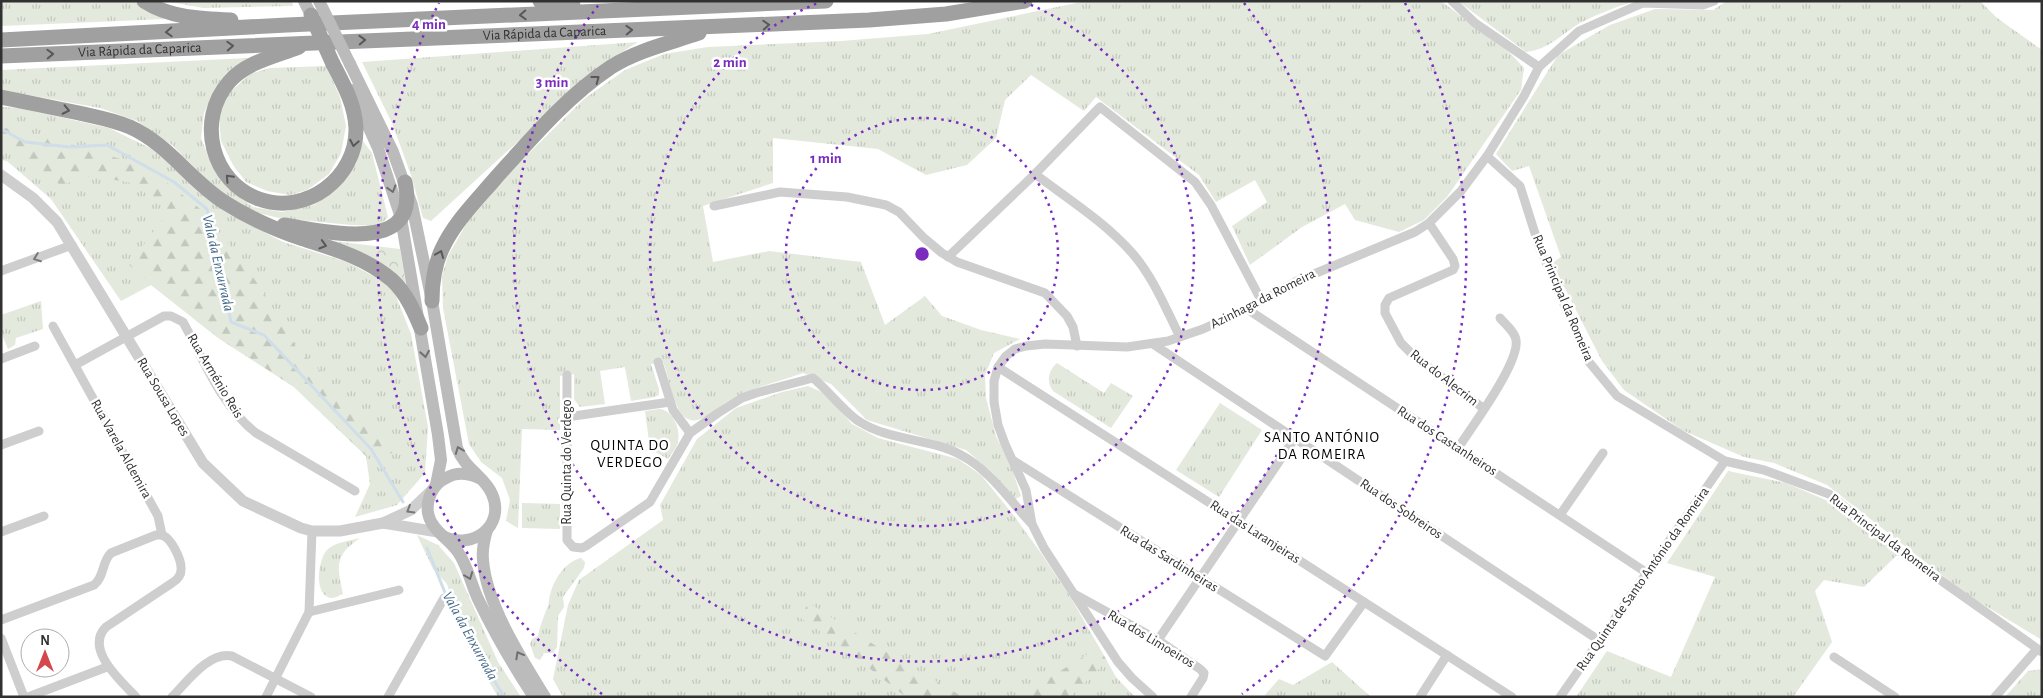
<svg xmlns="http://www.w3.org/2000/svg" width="2043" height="698" font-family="'Alegreya Sans',sans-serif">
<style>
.grass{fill:url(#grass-tufts)}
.forest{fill:url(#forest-firs)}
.park{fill:url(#park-crowns)}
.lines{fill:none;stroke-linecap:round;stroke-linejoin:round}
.stream{stroke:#cfdee9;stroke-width:3}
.minor{stroke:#cecece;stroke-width:9}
.tertiary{stroke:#cecece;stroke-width:11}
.secondary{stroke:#bbb;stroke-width:12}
.trunk{stroke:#a0a0a0;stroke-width:15}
.secondary-bridge{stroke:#bbb;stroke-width:12}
.trunk-bridge{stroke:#a0a0a0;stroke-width:15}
.oneway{stroke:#585858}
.oneway2{stroke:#6f6f6f}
.oneway3{stroke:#787878}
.ring{fill:none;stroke:#7b2cbf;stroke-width:2.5;stroke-dasharray:2.5 5}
.labels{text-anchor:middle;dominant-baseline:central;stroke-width:5;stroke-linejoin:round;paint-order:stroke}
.street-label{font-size:14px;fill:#313131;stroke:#fff}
.water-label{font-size:15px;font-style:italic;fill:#476d8b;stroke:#fff}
.neighbourhood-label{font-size:15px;letter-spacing:1px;fill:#000;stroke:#fff}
.centre{fill:#7b2cbf;stroke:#fff;stroke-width:2.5}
.ring-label{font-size:15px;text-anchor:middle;font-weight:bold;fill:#7b2cbf;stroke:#fff;stroke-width:5;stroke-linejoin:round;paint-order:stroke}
</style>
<defs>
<pattern id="grass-tufts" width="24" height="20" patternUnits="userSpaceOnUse" patternTransform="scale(1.25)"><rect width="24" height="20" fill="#e3e9dd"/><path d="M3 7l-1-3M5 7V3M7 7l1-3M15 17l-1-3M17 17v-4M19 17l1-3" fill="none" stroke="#c3c8be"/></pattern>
<pattern id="forest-firs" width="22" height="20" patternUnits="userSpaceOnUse" patternTransform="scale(1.25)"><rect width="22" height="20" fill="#e3e9dd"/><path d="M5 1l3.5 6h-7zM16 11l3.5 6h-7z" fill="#c3c8be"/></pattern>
<pattern id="park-crowns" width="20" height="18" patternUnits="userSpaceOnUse" patternTransform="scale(1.25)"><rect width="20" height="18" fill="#e3e9dd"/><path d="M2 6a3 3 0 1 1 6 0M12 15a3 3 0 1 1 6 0" fill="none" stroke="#c3c8be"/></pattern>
</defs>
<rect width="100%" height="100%" fill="#fff"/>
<g class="grass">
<path d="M1,1H137L166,19L1,26Z"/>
<path d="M165,1H292L293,6L203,8Z"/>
<path d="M1086,1H1441L1509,52L1524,68L1521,90L1447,197L1424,220L1399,232L1355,220L1345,204L1302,227L1250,265L1232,226L1267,202L1255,180L1216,202L1199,175L1096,97L1084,111L1031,75L1005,100L996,138L967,165L926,175L878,149L773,138V183L703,206L713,262L769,251L861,262L885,325L925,296L942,316L981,330L1020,339L994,353L985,375L986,398L996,436L1011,466L1021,496L1014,500L994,474L966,450L867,420L831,384L803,373C777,382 750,388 727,402C717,408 699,427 686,418C673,409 669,376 663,362L651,364L659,389V395L655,397L631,401L625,367L600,371L605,404L580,407L574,399V374L560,376V430L522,429L518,528L506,521L510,500L502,478L481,462L469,444L443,308L442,276L448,256L468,221L518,164L584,99L625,70L664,54L708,47L841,41L928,34Z"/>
<path d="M1458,1H1638C1619,5 1598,14 1580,23C1560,35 1550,49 1526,52Z"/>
<path d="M1727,1H1980L1997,18L2042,50V640L1966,594L1827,485L1774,463L1744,457L1682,430L1624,390L1602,361L1552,263L1561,257L1529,166L1512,171L1496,154L1558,55L1610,25L1655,9L1713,10Z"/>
<path d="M638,42L619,54L523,137L431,221L423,218L411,175L392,123L362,62Z"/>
<path d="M249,58L227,72L216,87L204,113L201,138L211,164L232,191L253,207L282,212L314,205L338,186L356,164L362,140L372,153L388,217L379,226L351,225L279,218L254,212L230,198L207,180L172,145L137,121L100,108L1,90V70Z"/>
<path d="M326,66L340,97L346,126L341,153L329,174L307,190L290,195L267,191L246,182L233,165L221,141L219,116L227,95L250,74L270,68Z"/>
<path d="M1,107L19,108L109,128L152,149L184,177L239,219L283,242L347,262L392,286L411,334L428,427L425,473L397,505L355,517L370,484L366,456L294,387L218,338L151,285L121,301L51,199L7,161L1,160Z"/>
<path d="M41,301L43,329L16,338L15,345L8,349L1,332V315Z"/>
<path d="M1057,363L1104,393L1111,383L1133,396L1111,428L1053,391C1046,381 1048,371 1057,363Z"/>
<path d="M808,386L824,393L852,424L878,438L958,459L981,475L1015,517L1043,556L1071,598L1116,677L1135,697H563L553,679L568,605L579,580L663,520L660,505L697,439L736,408L782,392Z"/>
<path d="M1220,403L1262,430L1219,497L1176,470Z"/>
<path d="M660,409C672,410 681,429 678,441C677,448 672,453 668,459L650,449L645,411Z"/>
<path d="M1728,471L1786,483L1828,501L1897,555L1864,587L1824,580L1815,591L1832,642L1793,697H1576L1607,651L1671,677L1715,577L1667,563Z"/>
<path d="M522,503L560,504V529L522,528Z"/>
<path d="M417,535L438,545L454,563L498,662L521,697H496L497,695L468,647L447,584L433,569Z"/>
<path d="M360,538C334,556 337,565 343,594C340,595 335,598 332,598C313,597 318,559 327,550C335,542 349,541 360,538Z"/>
<path d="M581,558L585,562L584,568L563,597L564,607L558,616L557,647L553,653H544L540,660L535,658L530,644L532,639L538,636C540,625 544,616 548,606C549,603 549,598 550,595C554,579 565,562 581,558Z"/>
<path d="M1332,662L1371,697H1267L1265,695L1279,679L1293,685Z"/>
<path d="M2042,669V697H2005L2028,671Z"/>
</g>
<g class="forest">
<path d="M1,127L67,143L147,167L199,208L233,249L262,290L296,347L379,429L394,453L366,456L294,387L218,337L129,265L169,210L132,183L92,176L60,185C42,171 24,153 1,148Z"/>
<path d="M809,603L876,646L963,697H906L833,640L799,617Z"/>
<path d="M1099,647L1107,661L1070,697H1026L1049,678Z"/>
</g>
<path class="park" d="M333,241L400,249L406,284C381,262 364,252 333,241Z"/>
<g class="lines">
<g class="stream">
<path d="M1,129L25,142L70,147L107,145L174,182L207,209L231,322L264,335L371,449L403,502"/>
<path d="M427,548L450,605L504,697"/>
</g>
<g class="minor">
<path d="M1452,1L1475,23L1539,67"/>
<path d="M1487,156L1520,186L1539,246L1589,362L1617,396L1725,461L1764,470L1829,494L1902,553L2042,652"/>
<path d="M1035,174C1068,199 1105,222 1133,254C1153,277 1166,309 1180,337"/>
<path d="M714,206L780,192L847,197L886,205L899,212L924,238L942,253L957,262L1045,293L1067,316L1073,327L1077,346"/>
<path d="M1429,223L1453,259L1455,266L1453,270L1389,298L1385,305V313L1401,343L1414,356L1483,408"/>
<path d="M948,257L1035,174L1100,107L1195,182L1211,205L1261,300"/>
<path d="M1,271L72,245"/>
<path d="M1247,309L1647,573"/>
<path d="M53,326L158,516L162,535"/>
<path d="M1153,344L1600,641"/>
<path d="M1,359L35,346"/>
<path d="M658,362L673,410L690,433"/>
<path d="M75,365L164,316H171L183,322C204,360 221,406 256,433L355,491"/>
<path d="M998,367L1512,697"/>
<path d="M567,375V540L573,547L582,548L586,546L650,502L690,433L718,413L742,398L756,393L813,378C827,389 846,414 860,422C890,441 930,438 961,455C990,470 1010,501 1032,524"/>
<path d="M567,417L670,402"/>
<path d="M1,445L39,431"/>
<path d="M1458,448C1472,427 1520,362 1516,340C1515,332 1505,324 1500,318"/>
<path d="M1014,461L1325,656L1364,602"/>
<path d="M1560,515L1603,453"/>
<path d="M1,532L44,516"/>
<path d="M1076,595L1158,640L1200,669L1204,673L1203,678L1191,697"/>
<path d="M309,612L399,590"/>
<path d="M1,620L94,585C105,576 101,563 111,553L156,535H162"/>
<path d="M1,638L24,697"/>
<path d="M1158,640L1295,438"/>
<path d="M1834,657L1895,697"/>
<path d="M28,697L107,667"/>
<path d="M136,697C121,681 84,649 106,627L172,583C177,580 181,576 181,570C182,559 171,538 162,535"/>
<path d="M172,697C187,682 209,651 232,656L311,697"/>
<path d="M266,697L309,612L312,531"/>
<path d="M388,697L444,598"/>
<path d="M1153,697L1132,678L1118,662L1044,548L1032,524L1026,490L1005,444L998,425L994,402V381L998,367L1006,356L1015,349L1026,346L1045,344L1127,347L1168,341L1203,329L1247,309L1297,281L1415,232L1429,223L1461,191L1487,156L1524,96L1539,67L1579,31L1643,3L1703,5L1714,1"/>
<path d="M1420,697L1447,655"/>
<path d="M1560,697L1725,461"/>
<path d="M1995,697L2037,649"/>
</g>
<g class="tertiary">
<path d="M1,175L33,198L57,222L203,463L243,501L301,528L312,531H340L383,523L438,532"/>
<path d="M383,523L411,510L432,490"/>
</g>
<g class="secondary">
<path d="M304,1L311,15"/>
<path d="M350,64L393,152L412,205L432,301L457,448C465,469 485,477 492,494C506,526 472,551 443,536"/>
<path d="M352,90L378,148L401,218L438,435L441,460L436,485"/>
<path d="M479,478C468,473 456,472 446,478C433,484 426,499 428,513C431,530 448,538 458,552C468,566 471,585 479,601C495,634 513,665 534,697"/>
<path d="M487,530C484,540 482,550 483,560C486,604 522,660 545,697"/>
</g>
<g class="trunk">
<path d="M144,1C170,18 201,19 231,20"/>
<path d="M540,1L573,5"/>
<path d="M1,40L287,25L826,1"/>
<path d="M299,47C276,56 246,62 229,82C196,120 211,182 259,199C306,216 357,178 356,128C355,105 344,85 333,64"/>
<path id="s1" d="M1,56L869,20L946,14L1025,1"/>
<path d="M1,97C27,102 53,108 79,113C96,117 114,120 130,127C168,144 190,180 224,202C249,218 276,230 303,239C335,249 366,258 392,280C406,293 414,311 421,328"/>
<path d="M284,225C326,231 421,256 405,182"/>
<path d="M432,301C432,283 434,266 442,249C454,223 475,202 494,180C530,140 566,97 611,67C638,50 670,43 699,33"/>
</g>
<path class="secondary-bridge" d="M319,1L350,64"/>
<path class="trunk-bridge" d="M311,15L333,64"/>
</g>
<defs><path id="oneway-chevron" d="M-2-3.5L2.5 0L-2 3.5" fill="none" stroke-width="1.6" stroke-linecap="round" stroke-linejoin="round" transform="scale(1.25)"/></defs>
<g class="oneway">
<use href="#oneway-chevron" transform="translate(523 15) rotate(177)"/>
<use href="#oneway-chevron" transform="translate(766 25) rotate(-3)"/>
<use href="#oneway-chevron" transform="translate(629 30) rotate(-2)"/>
<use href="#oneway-chevron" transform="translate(169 32) rotate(177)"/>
<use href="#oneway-chevron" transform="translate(362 40) rotate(-2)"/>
<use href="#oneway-chevron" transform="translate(230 46) rotate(-3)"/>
<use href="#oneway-chevron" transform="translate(50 54) rotate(-2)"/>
<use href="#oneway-chevron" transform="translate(596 79) rotate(-37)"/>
<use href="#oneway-chevron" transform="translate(66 110) rotate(12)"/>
<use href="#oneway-chevron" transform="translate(354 143) rotate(100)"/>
<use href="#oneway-chevron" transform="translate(229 178) rotate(-133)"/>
<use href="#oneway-chevron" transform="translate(323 245) rotate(16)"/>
<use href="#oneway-chevron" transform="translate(440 254) rotate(-68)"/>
</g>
<g class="oneway2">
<use href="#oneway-chevron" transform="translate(392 189) rotate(73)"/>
<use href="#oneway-chevron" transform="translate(425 354) rotate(81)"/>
<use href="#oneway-chevron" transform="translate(459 450) rotate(-111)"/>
<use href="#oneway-chevron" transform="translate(469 576) rotate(69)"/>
<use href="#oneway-chevron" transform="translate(519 655) rotate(-119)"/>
</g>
<g class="oneway3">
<use href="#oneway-chevron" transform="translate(37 258) rotate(159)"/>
<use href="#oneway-chevron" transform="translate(410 510) rotate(149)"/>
</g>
<g class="ring">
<circle cx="922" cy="254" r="136"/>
<path d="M1024 2A272 272 0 1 1 820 2"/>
<path d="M1244 3A408 408 0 1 1 600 3"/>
<path d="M602 694A544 544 0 0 1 439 3M1405 3A544 544 0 0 1 1242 694"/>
</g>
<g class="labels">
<g class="street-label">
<text stroke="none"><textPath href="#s1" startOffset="544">Via Rápida da Caparica</textPath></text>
<text stroke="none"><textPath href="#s1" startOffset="139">Via Rápida da Caparica</textPath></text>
<text transform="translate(1563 298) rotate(67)">Rua Principal da Romeira</text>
<text transform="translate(1263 299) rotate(-27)">Azinhaga da Romeira</text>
<text transform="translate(215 376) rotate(59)">Rua Arménio Reis</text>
<text transform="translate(1444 378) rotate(38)">Rua do Alecrim</text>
<text transform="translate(163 397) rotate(59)">Rua Sousa Lopes</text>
<text transform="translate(1447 441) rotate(33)">Rua dos Castanheiros</text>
<text transform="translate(121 449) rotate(61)">Rua Varela Aldemira</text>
<text transform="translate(567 462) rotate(-90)">Rua Quinta do Verdego</text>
<text transform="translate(1401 509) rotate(34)">Rua dos Sobreiros</text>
<text transform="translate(1255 532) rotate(33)">Rua das Laranjeiras</text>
<text transform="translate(1885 538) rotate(37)">Rua Principal da Romeira</text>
<text transform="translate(1169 559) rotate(32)">Rua das Sardinheiras</text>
<text transform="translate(1643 579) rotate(-55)">Rua Quinta de Santo António da Romeira</text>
<text transform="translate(1151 639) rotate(31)">Rua dos Limoeiros</text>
</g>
<g class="water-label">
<text transform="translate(218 263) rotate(77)">Vala da Enxurrada</text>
<text transform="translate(470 636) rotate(61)">Vala da Enxurrada</text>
</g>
<g class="neighbourhood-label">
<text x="1322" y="437">SANTO ANTÓNIO<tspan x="1322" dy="17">DA ROMEIRA</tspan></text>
<text x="630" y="445">QUINTA DO<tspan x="630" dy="17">VERDEGO</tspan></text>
</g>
</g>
<circle cx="922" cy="254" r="8" class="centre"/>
<g class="ring-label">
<text x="429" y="29">4 min</text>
<text x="730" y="67">2 min</text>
<text x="552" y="87">3 min</text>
<text x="826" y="163">1 min</text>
</g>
<rect width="2043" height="698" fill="none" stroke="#313131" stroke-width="5"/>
<g transform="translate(45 653)"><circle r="24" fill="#ffffff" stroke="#adadad"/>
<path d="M0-4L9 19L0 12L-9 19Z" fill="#d3484c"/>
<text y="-8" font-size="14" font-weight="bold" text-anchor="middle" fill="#313131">N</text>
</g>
</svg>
